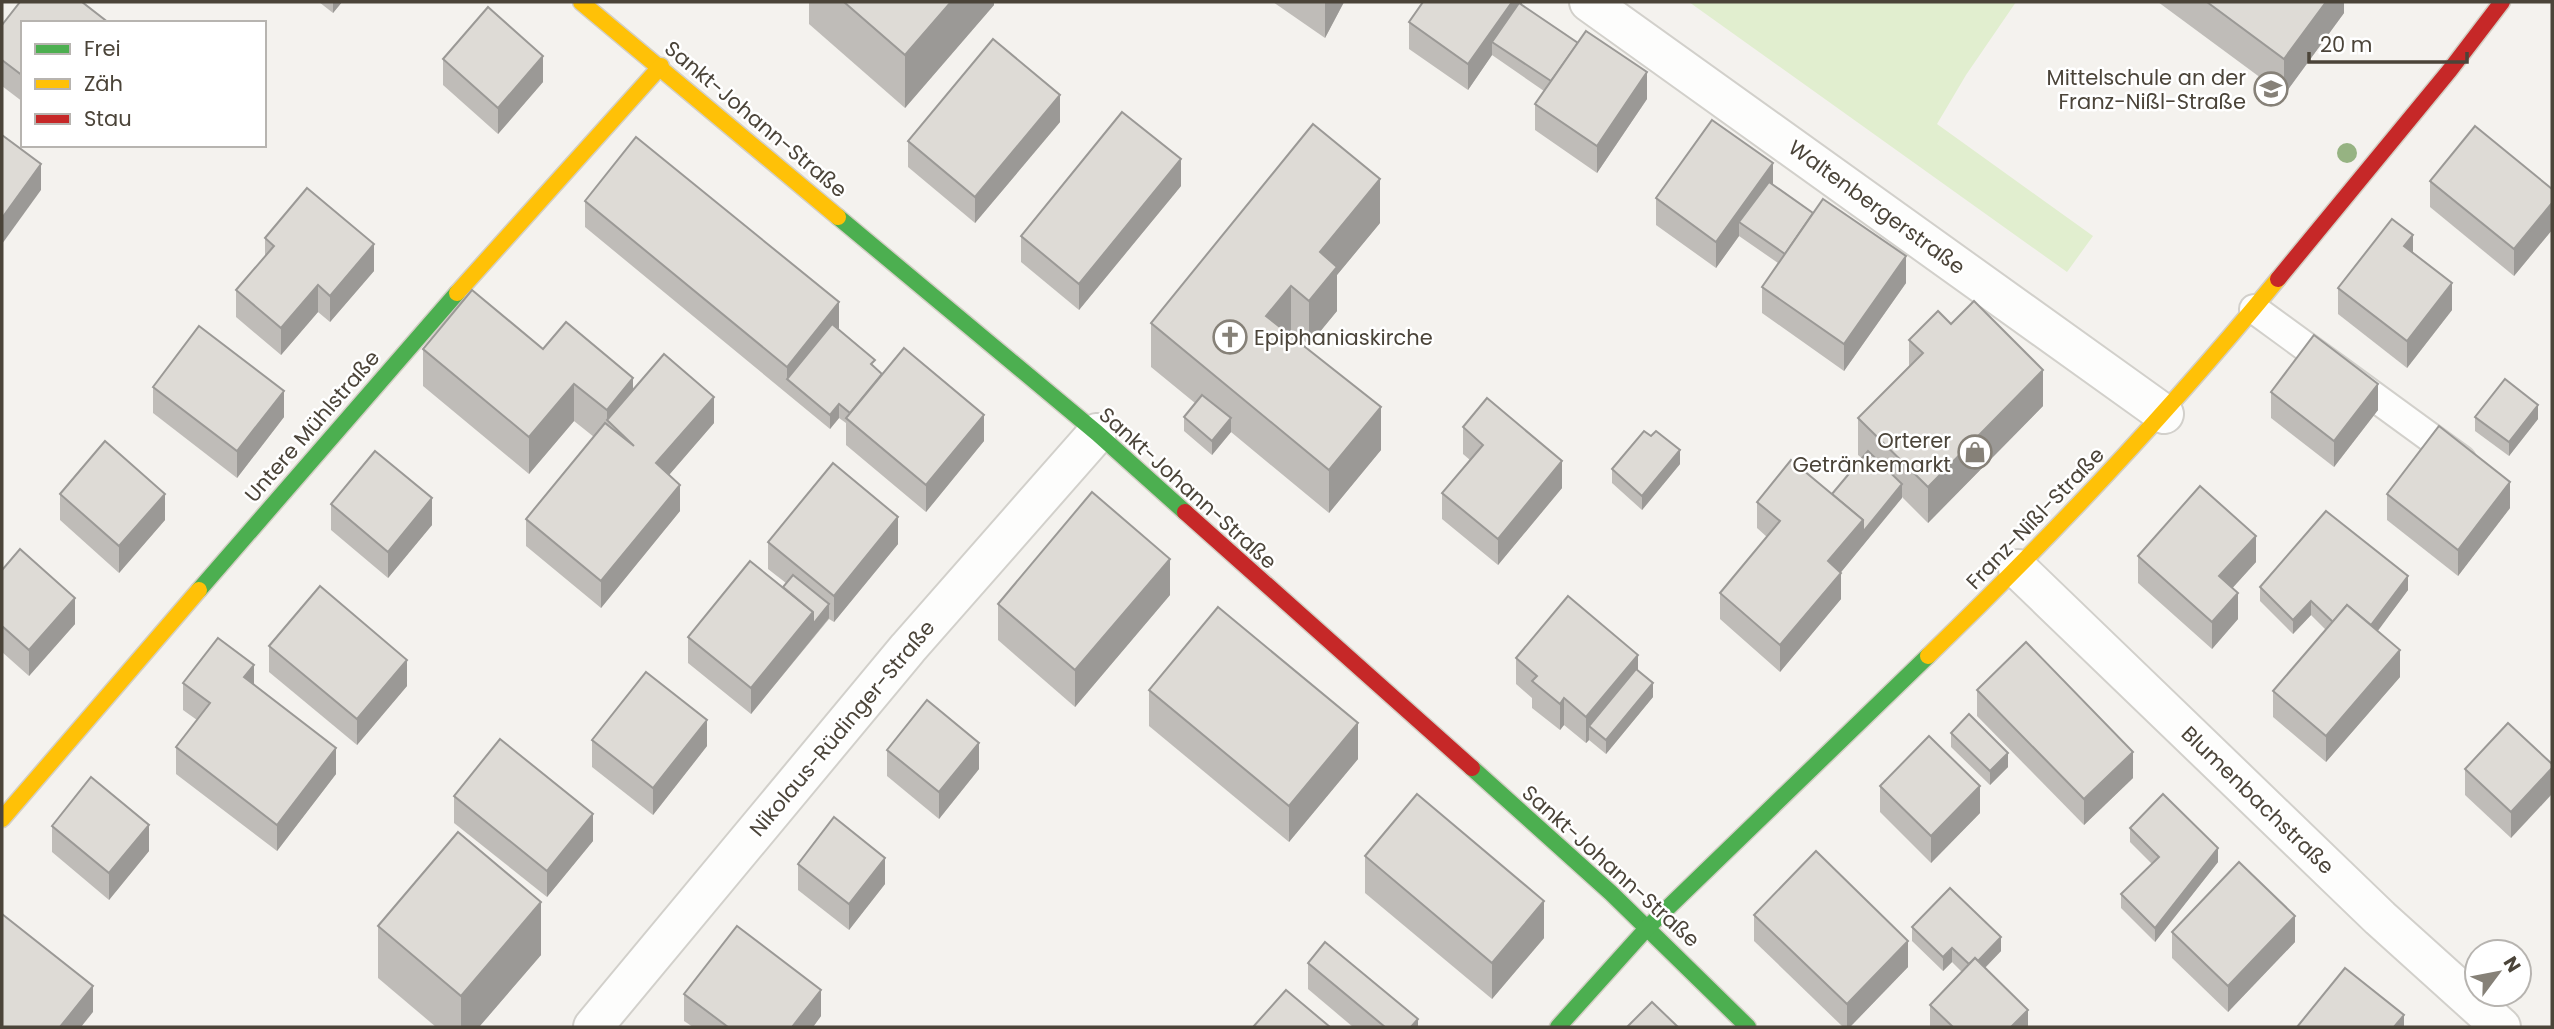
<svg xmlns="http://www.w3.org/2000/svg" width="2554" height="1029" font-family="Poppins,sans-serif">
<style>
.pitch{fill:#e1eecf}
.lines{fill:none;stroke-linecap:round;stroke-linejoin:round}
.lane-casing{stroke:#d2d0cb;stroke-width:32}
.street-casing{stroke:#d2d0cb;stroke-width:42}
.fast-casing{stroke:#d3cfc5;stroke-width:19}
.slow-casing{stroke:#d3cfc5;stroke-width:19}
.jam-casing{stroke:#d3cfc5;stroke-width:19}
.lane{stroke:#fdfdfc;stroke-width:28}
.street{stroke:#fdfdfc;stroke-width:38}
.fast{stroke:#4caf50;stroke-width:16}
.slow{stroke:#ffc107;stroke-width:16}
.jam{stroke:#c62828;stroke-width:16}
.tree{fill:#96b382}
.wall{fill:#bfbcb8}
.shaded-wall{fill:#9b9996}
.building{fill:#dedbd6;stroke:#9b9996;stroke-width:2}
.labels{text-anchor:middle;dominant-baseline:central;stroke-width:5;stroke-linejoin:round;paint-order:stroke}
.poi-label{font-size:21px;fill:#4b4439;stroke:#fff;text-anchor:end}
.street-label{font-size:21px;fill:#4b4439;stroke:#fff}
</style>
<rect width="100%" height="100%" fill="#f4f2ee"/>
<path class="pitch" d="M1689,2H2016L1966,75L1937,124L2093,236L2067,272Z"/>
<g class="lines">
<defs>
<path id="lane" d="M2254,309L2461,460"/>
<g id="street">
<path d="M1589,2L2164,414"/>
<path d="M2018,569L2380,918L2501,1027"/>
<path d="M593,1027L908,648L1097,433"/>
</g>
<g id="fast">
<path d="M838,217L1097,433L1185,512"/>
<path d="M199,590L457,293"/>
<path d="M1472,768L1611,893L1748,1027"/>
<path d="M1558,1027L1648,927L1928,656"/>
</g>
<g id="slow">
<path d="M581,2L838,217"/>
<path d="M457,293L661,66"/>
<path d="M1928,656C2051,537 2169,412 2278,279"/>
<path d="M2,819L199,590"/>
</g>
<g id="jam">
<path d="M2278,279L2450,70L2502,2"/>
<path d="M1185,512L1472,768"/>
</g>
</defs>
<use href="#lane" class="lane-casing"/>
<use href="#street" class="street-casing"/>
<use href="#fast" class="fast-casing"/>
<use href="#slow" class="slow-casing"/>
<use href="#jam" class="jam-casing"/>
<use href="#lane" class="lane"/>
<use href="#street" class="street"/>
<use href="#fast" class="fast"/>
<use href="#slow" class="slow"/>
<use href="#jam" class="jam"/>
</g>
<circle class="tree" cx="2347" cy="153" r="10"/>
<g class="wall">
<path d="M319,2H342L333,13Z"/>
<path d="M809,2H994V5L905,108L809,24Z"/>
<path d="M1273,2H1344L1325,38Z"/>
<path d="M1522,2V5L1647,99L1597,173L1535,130V104L1544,91L1492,55L1468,90L1409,49V22Z"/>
<path d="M2158,2H2344V13L2284,95Z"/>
<path d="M23,23V102L2,86V25Z"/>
<path d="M443,59L543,82L498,134L443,85Z"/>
<path d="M1060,122L975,223L908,167V141Z"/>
<path d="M2430,181L2552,189V230L2514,276L2430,207Z"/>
<path d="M1773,185L1906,283L1844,371L1762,313V287L1778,263L1739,236L1716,268L1656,225V198Z"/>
<path d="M1181,186L1079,310L1021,262V236Z"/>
<path d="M585,201L839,328L838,330L882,374L984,441L926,512L846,445V423L839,418L830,429L585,227Z"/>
<path d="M1380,223L1337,275V311L1309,345L1291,330L1288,333L1381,450L1329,513L1231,432L1212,455L1184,431V417L1195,403L1151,367V323Z"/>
<path d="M265,238L374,271L330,322L318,312L281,355L236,317V290L265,256Z"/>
<path d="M2413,252L2452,310L2407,368L2338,314V288Z"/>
<path d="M1951,324L2043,406L1928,523L1902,497L1841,572V599L1780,672L1720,619V593L1767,537L1757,528V502L1832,494L1862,458L1858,455V418L1909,366V340Z"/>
<path d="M423,349H543L633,390L714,423L669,475L680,511L601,608L526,546V519L594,437L574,421L529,474L423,386Z"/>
<path d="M153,387L284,417L237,478L153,413Z"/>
<path d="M2271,392L2378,410L2334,467L2271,418Z"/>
<path d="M2475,417L2538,419L2509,456L2475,431Z"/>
<path d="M1463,427L1562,488L1498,565L1442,519V493L1470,460L1463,454Z"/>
<path d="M1680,464L1642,510L1612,483V469Z"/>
<path d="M60,494L165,520L119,573L60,520Z"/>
<path d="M2387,494L2510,508L2458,576L2387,520Z"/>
<path d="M331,504L432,525L388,578L331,530Z"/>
<path d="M768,542L898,544L834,622L829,619L751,714L688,663V637L783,587L786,583L768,569Z"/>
<path d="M2138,556L2256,562L2232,588L2238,619L2212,649L2138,583Z"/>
<path d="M2,570L75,624L29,676L2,652Z"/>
<path d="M2260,587L2408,590L2377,631L2400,677L2326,762L2273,717V691L2326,630L2311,615L2293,634L2260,601Z"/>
<path d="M1170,595L1075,707L998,640V604Z"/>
<path d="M269,646L407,686L357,745L269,672Z"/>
<path d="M1516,658L1638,671L1653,697L1606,754L1589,740L1586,743L1564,725L1560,730L1532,708V698L1516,684Z"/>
<path d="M183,683L254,684L336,774L277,851L176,774V747L197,720L183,710Z"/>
<path d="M1149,690L1358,759L1289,842L1149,726Z"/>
<path d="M1977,690L2133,778L2084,825L1977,716Z"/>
<path d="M1951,733L2008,767L1990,785L1951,747Z"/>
<path d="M592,740L707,746L653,815L592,767Z"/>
<path d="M887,750L979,769L939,819L887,776Z"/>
<path d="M2552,764L2511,838L2465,795V769Z"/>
<path d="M1880,786L1980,813L1931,863L1880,812Z"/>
<path d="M454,796L593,841L547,897L454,823Z"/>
<path d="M52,826L149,851L109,900L52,852Z"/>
<path d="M2130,828L2218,862L2155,942L2121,908V894L2152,864L2130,842Z"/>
<path d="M1365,856L1544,938L1492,999L1365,893Z"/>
<path d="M798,864L885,884L849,930L798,890Z"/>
<path d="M1754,915L1908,967L1850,1027H1843L1754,941Z"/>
<path d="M378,926L541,955L479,1027H436L378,978Z"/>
<path d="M1912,927L2001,951L1985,968L2028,1027H1930V1005L1962,972L1952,962L1943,971L1912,941Z"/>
<path d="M2172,932L2295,942L2228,1012L2172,958Z"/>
<path d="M1308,963L1418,1027H1353L1308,989Z"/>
<path d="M684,994L821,1016L813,1027H693L684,1021Z"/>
</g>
<g class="shaded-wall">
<path d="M333,2H342L333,13Z"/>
<path d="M951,2H994V5L905,108V55Z"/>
<path d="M1325,2H1344L1325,38Z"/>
<path d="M1512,2H1522V14L1492,42V55L1468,90V64Z"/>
<path d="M2326,2H2344V13L2284,95V59Z"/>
<path d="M543,56V82L498,134V108Z"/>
<path d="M1647,72V99L1597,173V146Z"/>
<path d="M1060,95V122L975,223V197Z"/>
<path d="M1181,159V186L1079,310V284Z"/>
<path d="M1773,163V189L1739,222V236L1716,268V242Z"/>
<path d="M41,164V190L2,244V218Z"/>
<path d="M1380,179V223L1337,275V311L1309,345V301L1320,252Z"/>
<path d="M2552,203V230L2514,276V249Z"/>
<path d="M2413,235V261L2404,246Z"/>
<path d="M374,244V271L330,322V296Z"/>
<path d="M1906,256V283L1844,371V344Z"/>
<path d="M2452,283V310L2407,368V341Z"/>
<path d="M318,285V312L281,355V328Z"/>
<path d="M1291,286V330L1266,360V316Z"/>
<path d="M839,302V328L793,385L787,379V367Z"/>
<path d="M2043,370V406L1928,523V487Z"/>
<path d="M633,378V415L607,420V410Z"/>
<path d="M574,384V421L529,474V437Z"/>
<path d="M2378,384V410L2334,467V441Z"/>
<path d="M284,391V417L237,478V451Z"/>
<path d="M714,397V423L656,490V463Z"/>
<path d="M839,404V418L830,429V415Z"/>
<path d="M2538,405V419L2509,456V442Z"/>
<path d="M1381,407V450L1329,513V470Z"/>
<path d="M984,415V441L926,512V485Z"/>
<path d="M1231,418V432L1212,455V441Z"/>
<path d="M1680,450V464L1642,510V496Z"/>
<path d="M1562,461V488L1498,565V539Z"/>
<path d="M2510,482V508L2458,576V550Z"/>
<path d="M1902,484V498L1828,588V561L1863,520Z"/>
<path d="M680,485V511L601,608V581Z"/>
<path d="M165,494V520L119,573V546Z"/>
<path d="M432,498V525L388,578V552Z"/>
<path d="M898,517V544L834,622V596Z"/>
<path d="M2256,536V562L2219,603V576Z"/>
<path d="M1170,559V595L1075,707V670Z"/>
<path d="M1841,573V599L1780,672V645Z"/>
<path d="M2408,576V590L2366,647V633Z"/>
<path d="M2238,593V619L2212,649V622Z"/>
<path d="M75,598V624L29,676V650Z"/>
<path d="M2311,601V615L2293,634V620Z"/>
<path d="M829,604V618L751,714V688L813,612Z"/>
<path d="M2400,650V677L2326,762V736Z"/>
<path d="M1638,655V681L1589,726V740L1586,743V717Z"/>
<path d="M407,660V686L357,745V719Z"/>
<path d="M254,665V692L244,677Z"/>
<path d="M1653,683V697L1606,754V740Z"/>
<path d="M1564,698V725L1560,730V704Z"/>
<path d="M707,720V746L653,815V788Z"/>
<path d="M1358,723V759L1289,842V806Z"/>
<path d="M979,743V769L939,819V792Z"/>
<path d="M336,748V774L277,851V825Z"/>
<path d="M2133,752V778L2084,825V799Z"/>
<path d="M2008,753V767L1990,785V771Z"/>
<path d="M2552,768V794L2511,838V812Z"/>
<path d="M1980,786V813L1931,863V836Z"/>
<path d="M593,814V841L547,897V871Z"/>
<path d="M149,825V851L109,900V873Z"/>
<path d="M2218,848V862L2155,942V928Z"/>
<path d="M885,858V884L849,930V904Z"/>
<path d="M1544,901V938L1492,999V963Z"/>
<path d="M541,902V955L479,1027H461V996Z"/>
<path d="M2295,916V942L2228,1012V986Z"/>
<path d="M2001,937V951L1972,981V967Z"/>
<path d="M1908,941V967L1850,1027H1847V1004Z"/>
<path d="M1952,948V962L1943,971V957Z"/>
<path d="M93,986V1012L81,1027H60Z"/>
<path d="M821,990V1016L813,1027H792Z"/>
<path d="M2028,1010V1027H2011Z"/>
<path d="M2404,1015V1027H2394Z"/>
<path d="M1418,1019V1027H1411Z"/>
</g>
<g class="building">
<path d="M20,2H82L109,23H23V76L2,60V25Z"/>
<path d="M844,2H951L905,55Z"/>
<path d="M1423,2H1512L1468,64L1409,22Z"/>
<path d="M2207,2H2326L2284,59Z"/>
<path d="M1519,3L1578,43L1551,81L1492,42Z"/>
<path d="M488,7L543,56L498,108L443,59Z"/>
<path d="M1586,31L1647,72L1597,146L1535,104Z"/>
<path d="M993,39L1060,95L975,197L908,141Z"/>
<path d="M1122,112L1181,159L1079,284L1021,236Z"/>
<path d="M1712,120L1773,163L1716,242L1656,198Z"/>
<path d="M1313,124L1380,179L1320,252L1337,267L1309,301L1291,286L1266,316L1381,407L1329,470L1151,323Z"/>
<path d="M2475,126L2552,189V203L2514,249L2430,181Z"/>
<path d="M2,135L41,164L2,218Z"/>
<path d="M636,137L839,302L787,367L585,201Z"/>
<path d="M1769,182L1813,213L1785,254L1739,222Z"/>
<path d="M307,188L374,244L330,296L318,285L281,328L236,290L274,246L265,238Z"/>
<path d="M1823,199L1906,256L1844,344L1762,287Z"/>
<path d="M2392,219L2413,235L2404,246L2452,283L2407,341L2338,288Z"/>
<path d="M472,290L543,349L566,322L633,378L607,410L574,384L529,437L423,349Z"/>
<path d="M1974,301L2043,370L1928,487L1858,418L1923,353L1909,340L1938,311L1951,324Z"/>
<path d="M832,324L875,360L871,364L882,374L850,413L839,404L830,415L787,379Z"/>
<path d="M199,326L284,391L237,451L153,387Z"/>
<path d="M2314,335L2378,384L2334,441L2271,392Z"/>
<path d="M904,348L984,415L926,485L846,418Z"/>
<path d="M664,354L714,397L656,463L680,485L601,581L526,519L605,423L634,446L607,420Z"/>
<path d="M2505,379L2538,405L2509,442L2475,417Z"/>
<path d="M1202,395L1231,418L1212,441L1184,417Z"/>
<path d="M1487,398L1562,461L1498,539L1442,493L1483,445L1463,427Z"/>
<path d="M2439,426L2510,482L2458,550L2387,494Z"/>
<path d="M1644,431L1651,436L1656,431L1680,450L1642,496L1612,469Z"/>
<path d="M105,441L165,494L119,546L60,494Z"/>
<path d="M375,451L432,498L388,552L331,504Z"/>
<path d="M1868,451L1902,484L1863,532V520L1832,494Z"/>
<path d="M1791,460L1863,520L1828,561L1841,573L1780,645L1720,593L1780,521L1757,502Z"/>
<path d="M833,463L898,517L834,596L768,542Z"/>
<path d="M2200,486L2256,536L2219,576L2238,593L2212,622L2138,556Z"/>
<path d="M1092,492L1170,559L1075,670L998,604Z"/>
<path d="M2326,511L2408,576L2371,625L2347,605L2333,622L2311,601L2293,620L2260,587Z"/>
<path d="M20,549L75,598L29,650L2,626V570Z"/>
<path d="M750,561L813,612L751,688L688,637Z"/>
<path d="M793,575L829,604L813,624V612L783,587Z"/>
<path d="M320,586L407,660L357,719L269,646Z"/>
<path d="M1568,596L1638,655L1586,717L1564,698L1560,704L1532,681L1537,676L1516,658Z"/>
<path d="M2347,605L2400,650L2326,736L2273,691Z"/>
<path d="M1218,607L1358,723L1289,806L1149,690Z"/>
<path d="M218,638L254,665L244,677L336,748L277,825L176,747L210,703L183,683Z"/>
<path d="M2026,642L2133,752L2084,799L1977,690Z"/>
<path d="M1636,669L1653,683L1606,740L1589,726Z"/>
<path d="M646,672L707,720L653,788L592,740Z"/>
<path d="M927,700L979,743L939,792L887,750Z"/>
<path d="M1969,714L2008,753L1990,771L1951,733Z"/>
<path d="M2508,723L2552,764V768L2511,812L2465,769Z"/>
<path d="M1929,736L1980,786L1931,836L1880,786Z"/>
<path d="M500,739L593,814L547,871L454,796Z"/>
<path d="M91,777L149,825L109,873L52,826Z"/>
<path d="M1417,794L1544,901L1492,963L1365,856Z"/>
<path d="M2163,794L2218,848L2155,928L2121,894L2159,857L2130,828Z"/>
<path d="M834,817L885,858L849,904L798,864Z"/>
<path d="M458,832L541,902L461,996L378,926Z"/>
<path d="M1816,851L1908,941L1847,1004L1754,915Z"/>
<path d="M2239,862L2295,916L2228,986L2172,932Z"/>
<path d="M1950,888L2001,937L1978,961L1975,958L1969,964L1952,948L1943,957L1912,927Z"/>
<path d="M2,914L93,986L60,1027H2Z"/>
<path d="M737,926L821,990L792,1027H728L684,994Z"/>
<path d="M1325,942L1418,1019L1411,1027H1385L1308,963Z"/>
<path d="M1975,958L2028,1010L2011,1027H1953L1930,1005Z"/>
<path d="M2345,968L2404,1015L2394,1027H2297Z"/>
<path d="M1286,990L1330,1027H1253Z"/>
<path d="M1652,1002L1678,1027H1627Z"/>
</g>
<defs>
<symbol id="school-ring" viewBox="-11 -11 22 22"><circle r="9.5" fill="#fff" stroke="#868178" stroke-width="1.5"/><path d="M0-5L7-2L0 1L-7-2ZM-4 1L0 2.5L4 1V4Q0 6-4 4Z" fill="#868178"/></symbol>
<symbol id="church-ring" viewBox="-11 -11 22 22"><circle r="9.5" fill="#fff" stroke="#868178" stroke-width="1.5"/><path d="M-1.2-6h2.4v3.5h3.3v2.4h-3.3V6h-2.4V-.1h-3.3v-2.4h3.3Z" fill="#868178"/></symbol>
<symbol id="shop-ring" viewBox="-11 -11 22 22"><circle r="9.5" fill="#fff" stroke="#868178" stroke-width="1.5"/><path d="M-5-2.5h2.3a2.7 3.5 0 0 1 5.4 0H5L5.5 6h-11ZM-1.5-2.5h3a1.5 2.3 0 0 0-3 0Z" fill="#868178"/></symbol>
</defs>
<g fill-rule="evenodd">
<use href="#school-ring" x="2252" y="70" width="38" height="38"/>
<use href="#church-ring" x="1211" y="318" width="38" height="38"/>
<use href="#shop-ring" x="1956" y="433" width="38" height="38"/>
</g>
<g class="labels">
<g class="poi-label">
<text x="2246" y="77">Mittelschule an der<tspan x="2246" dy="24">Franz-Nißl-Straße</tspan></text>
<text x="1254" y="337" text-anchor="start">Epiphaniaskirche</text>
<text x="1951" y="440">Orterer<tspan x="1951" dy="24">Getränkemarkt</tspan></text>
</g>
<g class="street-label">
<text transform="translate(756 119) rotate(40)">Sankt-Johann-Straße</text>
<text transform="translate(1877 207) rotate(36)">Waltenbergerstraße</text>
<text transform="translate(312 426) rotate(-49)">Untere Mühlstraße</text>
<text transform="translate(1188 488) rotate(42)">Sankt-Johann-Straße</text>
<text transform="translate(2035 518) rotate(-46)">Franz-Nißl-Straße</text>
<text transform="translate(842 728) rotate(-50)">Nikolaus-Rüdinger-Straße</text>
<text transform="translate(2258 800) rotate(44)">Blumenbachstraße</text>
<text transform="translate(1611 866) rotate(42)">Sankt-Johann-Straße</text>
</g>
</g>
<rect width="2554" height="1029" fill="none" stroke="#4b4439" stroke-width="7"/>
<rect x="21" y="21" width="245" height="126" fill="#ffffff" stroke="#b7b4b0" stroke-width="2"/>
<rect x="35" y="44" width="35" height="10" fill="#4caf50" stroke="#b7b4b0" stroke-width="2"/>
<text x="84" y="56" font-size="21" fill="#4b4439">Frei</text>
<rect x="35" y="79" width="35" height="10" fill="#ffc107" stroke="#b7b4b0" stroke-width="2"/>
<text x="84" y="91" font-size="21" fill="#4b4439">Zäh</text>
<rect x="35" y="114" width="35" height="10" fill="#c62828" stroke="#b7b4b0" stroke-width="2"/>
<text x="84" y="126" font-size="21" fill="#4b4439">Stau</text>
<g transform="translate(2498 973) rotate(58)"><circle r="33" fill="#ffffff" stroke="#b7b4b0" stroke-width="2"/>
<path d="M0-5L12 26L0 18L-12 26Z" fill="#868178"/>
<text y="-10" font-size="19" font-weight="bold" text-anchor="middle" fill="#4b4439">N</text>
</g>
<path d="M2309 52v10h158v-10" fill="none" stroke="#4b4439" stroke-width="3.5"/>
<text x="2320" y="52" font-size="21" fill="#4b4439" stroke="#ffffff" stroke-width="5" paint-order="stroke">20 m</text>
</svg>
